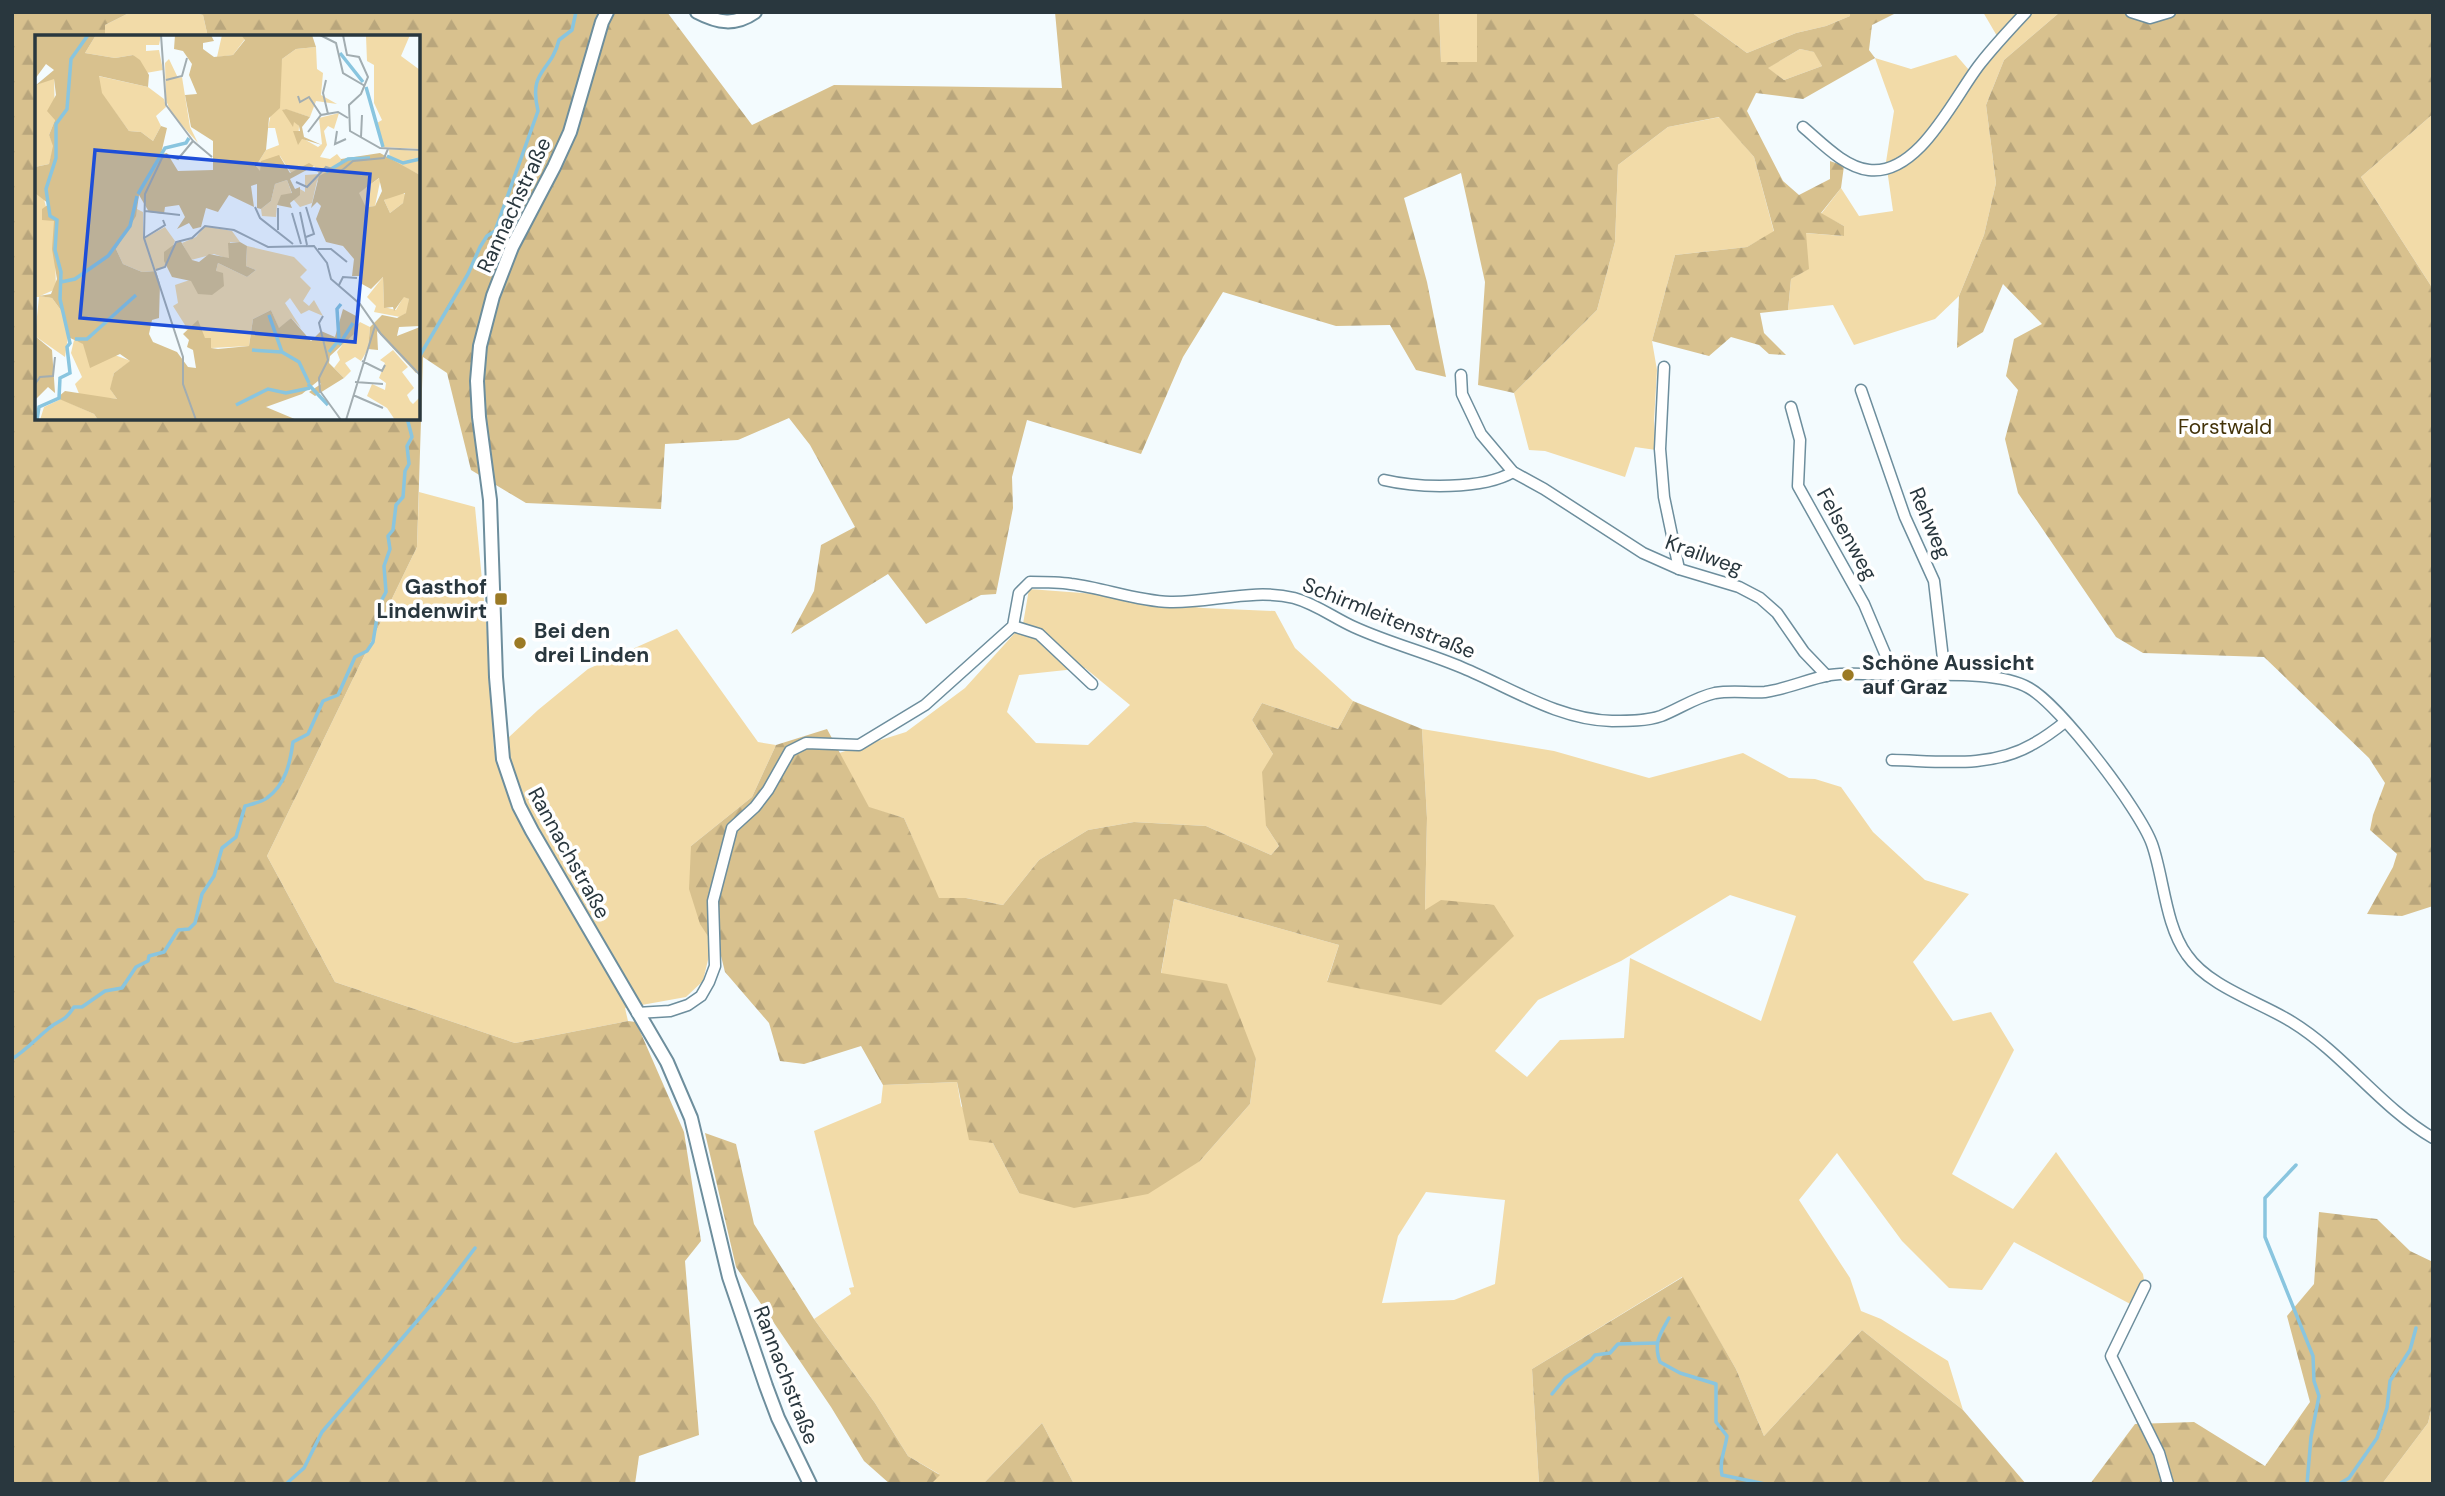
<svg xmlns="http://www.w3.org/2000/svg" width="2445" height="1496" font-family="'DM Sans',sans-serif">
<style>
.grass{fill:#f2dba8;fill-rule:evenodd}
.forest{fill:url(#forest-firs);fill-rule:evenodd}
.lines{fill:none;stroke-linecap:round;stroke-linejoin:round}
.stream{stroke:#89c5df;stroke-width:3.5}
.minor-casing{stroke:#6d8e9d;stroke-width:13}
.tertiary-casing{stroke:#6d8e9d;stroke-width:16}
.minor{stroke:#fff;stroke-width:10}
.tertiary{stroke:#fff;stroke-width:12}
.poi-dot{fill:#9b7a25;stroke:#fff;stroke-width:2.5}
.labels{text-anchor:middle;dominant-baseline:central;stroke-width:7;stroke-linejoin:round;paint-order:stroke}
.street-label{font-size:21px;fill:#29373e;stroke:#fff}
.park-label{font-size:21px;fill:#433309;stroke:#fff}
.poi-label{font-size:21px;font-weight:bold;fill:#29373e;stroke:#fff;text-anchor:start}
.inset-river{fill:none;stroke:#89c5df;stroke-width:3.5}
.inset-road{fill:none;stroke:#a2adb1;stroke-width:2}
.view{fill:#1d4ed8;fill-opacity:0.15;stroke:#1d4ed8;stroke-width:3.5}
.inset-edge{fill:none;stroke:#29373e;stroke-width:3.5}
</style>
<defs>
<pattern id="forest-firs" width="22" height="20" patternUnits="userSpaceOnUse" patternTransform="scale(1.75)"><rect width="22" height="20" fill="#d8c18e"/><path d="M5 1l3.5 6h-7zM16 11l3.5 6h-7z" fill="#b9a67c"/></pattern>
</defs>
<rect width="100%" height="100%" fill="#f3fbfe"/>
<g class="grass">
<path d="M131,12H189L203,15L208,37H105V25Z"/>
<path d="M1439,12H1477L1478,62H1441Z"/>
<path d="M1691,12H1850V16L1826,26L1796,33L1747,53Z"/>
<path d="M1983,12H2060L2004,60L1986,105L1996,183L1984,235L1959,296L1935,319L1854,345L1833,305L1788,310L1791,279L1808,269L1805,233L1843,236L1844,226L1821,214L1841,188L1859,216L1893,211L1886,162L1894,111L1875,58L1911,69L1956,55L1969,70L1997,36Z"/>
<path d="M1800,49L1815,52L1822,66L1784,80L1767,68Z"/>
<path d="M2433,114V289L2361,177Z"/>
<path d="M1720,117L1754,157L1774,232L1747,247L1675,255L1652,341L1657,370L1654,421L1656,450L1635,447L1625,477L1545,451L1529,450L1514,393L1597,310L1615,242L1618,165L1668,127Z"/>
<path d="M419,492L475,507L491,674L494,751L538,710L588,669L677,629L758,742L776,745L752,797L691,846L712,943L703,981L686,997L625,1008L628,1021L515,1043L335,982L267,856L417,547Z"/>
<path d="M1029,589L1096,594L1203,608L1275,611L1295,648L1353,701L1338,729L1262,703L1252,720L1273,754L1266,826L1279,846L1271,855L1206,826L1134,822L1088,830L1039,860L1003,905L966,898H938L904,818L869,808L839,753L906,732L965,688L1023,624ZM1085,668L1130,705L1088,745L1036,743L1007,712L1019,675Z"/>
<path d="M1422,729L1554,751L1649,778L1743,753L1789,778L1815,779L1841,787L1873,832L1925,880L1969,894L1913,962L1953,1021L1991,1012L2014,1050L1952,1174L2013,1209L2056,1152L2143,1274L2145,1286L2134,1306L2014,1242L1982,1290L1949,1288L1902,1241L1837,1153L1799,1200L1850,1278L1861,1311L1881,1319L1948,1361L1963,1410L1862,1330L1764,1436L1736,1369L1682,1277L1532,1369L1539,1484H1074L1042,1423L983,1484H931L939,1474L908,1456L875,1403L814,1319L851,1294L849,1288L854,1287L814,1131L881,1103L883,1085L957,1082L961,1106L993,1143L1019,1193L1200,1161L1250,1104L1256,1059L1161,974L1174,899L1339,945L1327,981L1425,911L1427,818ZM1730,895L1796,916L1761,1021L1630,958L1624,1038L1560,1040L1527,1077L1495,1051L1538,1000L1621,961ZM1426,1192L1505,1200L1495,1284L1454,1300L1382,1303L1398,1236Z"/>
<path d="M2433,1402V1484H2382L2428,1423Z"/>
</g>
<g class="forest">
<path d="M12,12H131L105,25V37H37V418H418V37H208L203,15L189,12H667L752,125L834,85L1062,88L1055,12H1439L1441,62H1477V12H1691L1747,53L1796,33L1826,26L1850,16V12H1898L1872,25L1869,50L1875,58L1803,99L1756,93L1747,111L1783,181L1799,195L1830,179V161L1844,166L1841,188L1821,213L1844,226V236L1806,233L1809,269L1791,279L1788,310L1760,313L1764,333L1786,355L1769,354L1759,345L1731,337L1709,356L1652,341L1675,255L1747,247L1774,231L1754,157L1719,117L1668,127L1618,165L1615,242L1597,310L1514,393L1478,385L1485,282L1461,173L1404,198L1427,282L1446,377L1416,370L1390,325L1336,326L1223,292L1183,357L1141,454L1027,420L1012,477L1013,508L996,594L981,595L926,624L888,574L791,634L814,591L821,545L855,527L810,445L789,418L738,440L665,444L661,509L526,503L471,470L447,373L423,357L417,547L267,856L335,982L515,1043L628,1021L636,1022L684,1132L701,1241L685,1261L699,1435L639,1456L635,1484H12ZM1800,49L1814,52L1822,66L1784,80L1768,68Z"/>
<path d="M2060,12H2433V114L2361,177L2433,289V906L2402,916L2367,914L2393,867L2397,854L2370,830L2373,815L2385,783L2369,758L2264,657L2143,653L2116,637L2018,493L2005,439L2018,390L2006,376L2014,339L2042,324L2003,284L1983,332L1957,348L1959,296L1984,235L1996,183L1986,105L2004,60Z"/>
<path d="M1353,701L1422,729L1427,818L1425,910L1441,900L1494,905L1514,936L1441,1005L1327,982L1339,945L1174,899L1161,973L1227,984L1256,1059L1250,1104L1200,1161L1148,1194L1074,1208L1019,1193L993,1143L969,1140L957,1082L883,1085L861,1046L804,1064L780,1061L769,1023L725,972L721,956L700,924L689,889L691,846L752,797L776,745L827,729L869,807L904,818L939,898H966L1003,905L1039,860L1088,830L1134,822L1206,826L1271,855L1279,846L1266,826L1262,772L1273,754L1252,720L1262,703L1338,729Z"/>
<path d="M705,1133L736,1144L754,1224L814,1319L875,1403L908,1456L940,1475L931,1484H890L864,1461L831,1407L736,1267Z"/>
<path d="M2319,1212L2377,1219L2410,1251L2433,1262V1402L2428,1423L2382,1484H2090L2135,1424L2194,1422L2265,1466L2310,1402L2287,1316L2314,1284Z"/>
<path d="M1683,1277L1736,1369L1764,1436L1862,1330L1963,1410L2026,1484H1539L1532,1369Z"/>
<path d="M1042,1423L1074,1484H983Z"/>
</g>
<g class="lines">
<g class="stream">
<path d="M419,357L468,274L480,247L487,236L495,231L538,111C528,69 551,73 559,40L572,30L576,12"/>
<path d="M12,1059C26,1050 36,1039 48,1029C60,1018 63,1024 74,1007H82L105,991L122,988L136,967L148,961L149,956L164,952L178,930L189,929L195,923L202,894L214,876L222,848L236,837L245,806C252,804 262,802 267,798C286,784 290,763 293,742L308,734L323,701L338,695L355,657L367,651L373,642L379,605L386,592L384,566L390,549L388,536L393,530L396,505L403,497L405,471L409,464L407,446L412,437L407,418"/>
<path d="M2296,1165L2265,1198V1237L2313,1356L2314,1381L2319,1396L2311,1437L2307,1484"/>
<path d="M1669,1318C1660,1334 1653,1343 1660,1362L1680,1373L1716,1384V1422L1727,1436C1725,1450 1719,1462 1722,1475L1765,1484"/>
<path d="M1552,1394L1565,1378L1591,1360L1595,1355L1610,1353L1618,1344L1656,1343"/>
<path d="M286,1484L304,1468L322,1432L441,1293L475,1248"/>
<path d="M2339,1484L2349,1478L2377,1438L2387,1408L2390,1381L2410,1350L2416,1328"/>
</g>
<defs>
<g id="minor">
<path d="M2131,12L2150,18L2170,12"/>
<path d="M1803,127C1822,143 1844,167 1869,170C1919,176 1954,97 1980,64C1994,46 2010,29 2026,12"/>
<path d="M1664,367L1660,449L1664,497L1679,569"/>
<path d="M1461,375L1462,394L1481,434L1513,472L1544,489L1643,553L1679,569L1739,587L1760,598L1777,613L1804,652L1827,676"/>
<path d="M1861,390L1905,517L1934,581L1945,676"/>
<path d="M1791,407L1800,440L1798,486L1864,604L1889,663L1891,675"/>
<path d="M1384,480C1418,488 1483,490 1513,472"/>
<path d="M1013,626L1039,634L1092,684"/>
<path d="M1892,760C1939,761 1990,769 2033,744C2044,738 2055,730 2065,722"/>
<path d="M637,1013L670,1011L688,1005L701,996L709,982L715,966L713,901L732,828L755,807L768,790L790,751L806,743L859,745L925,705L1013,626L1019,593L1030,582C1043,582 1058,582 1071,584C1104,588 1136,601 1170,602C1211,603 1253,588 1294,598C1316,604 1334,618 1354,627C1389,643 1428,653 1463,668C1511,688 1559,720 1612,721C1628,721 1647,721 1661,716C1679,709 1696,697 1715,693C1732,690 1749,693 1765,692C1787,689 1808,679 1830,675C1852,672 1875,675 1897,675C1933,676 1997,670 2029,688C2060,705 2140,810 2152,844C2164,878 2165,925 2187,955C2209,987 2260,1002 2292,1022C2344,1054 2380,1107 2433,1138"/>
<path d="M2145,1286L2111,1356L2159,1453L2168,1484"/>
</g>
<g id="tertiary">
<path d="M607,12L602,22L570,132L554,167L512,247L493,296L480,346L477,381L479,417L490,500L496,677L503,759L519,806L532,831L667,1062L691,1118L729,1277L766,1386L778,1418L810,1484"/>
<path d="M697,12C718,23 735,26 755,12"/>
</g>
</defs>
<use href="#minor" class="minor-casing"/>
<use href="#tertiary" class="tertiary-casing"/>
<use href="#minor" class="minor"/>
<use href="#tertiary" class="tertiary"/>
</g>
<g class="poi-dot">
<rect x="494" y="592" width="14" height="14" rx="3.5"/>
<circle cx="520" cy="643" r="7"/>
<circle cx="1848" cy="675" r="7"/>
</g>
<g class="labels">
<g class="street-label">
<text transform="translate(514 205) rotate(-65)">Rannachstraße</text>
<text transform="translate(1930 523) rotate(67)">Rehweg</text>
<text transform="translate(1847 534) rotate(61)">Felsenweg</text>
<text transform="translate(1704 555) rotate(20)">Krailweg</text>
<text transform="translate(1389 618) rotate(22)">Schirmleitenstraße</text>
<text transform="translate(569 853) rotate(61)">Rannachstraße</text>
<text transform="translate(786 1375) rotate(69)">Rannachstraße</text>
</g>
<g class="park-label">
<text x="2225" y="427">Forstwald</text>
</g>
<g class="poi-label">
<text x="487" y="587" text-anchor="end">Gasthof<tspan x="487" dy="24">Lindenwirt</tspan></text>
<text x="534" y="631">Bei den<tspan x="534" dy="24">drei Linden</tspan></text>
<text x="1862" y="663">Schöne Aussicht<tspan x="1862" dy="24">auf Graz</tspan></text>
</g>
</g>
<g transform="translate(35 35)">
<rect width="385" height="385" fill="#f3fbfe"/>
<path d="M61,0H126L124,10H111V16L124,15L128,35L111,38L98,20L80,23L50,18ZM187,0H206L210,4L198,20L182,22ZM325,0H375L366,21L385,35V114L348,112L342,88L347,85L339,68V30L332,26L331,1ZM281,12L282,34L288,38L286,60L302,69L281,66L275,82L249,74L264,91L263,106L267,103L283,112L287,109L284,83L304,78L299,94L293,91L289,96L292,110L285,122L295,124L302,119L306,124L304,130L282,146L277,168L265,172L258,164L265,154L270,157V140L284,139L279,131L256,138L245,121L225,137L221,131L231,115L244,110L240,93H233L247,24L261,14ZM134,24L143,43L147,42L155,92L163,108L136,78L131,65L130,28ZM63,41L113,52L129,64L131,72L121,81L126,91L118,106L106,97L94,96L66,58ZM19,43L20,85L14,100L19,111L14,129L0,132V50ZM354,114L385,116V123L376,124L385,125V140L355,125ZM346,142L340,171L331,172L323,158ZM252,145L257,159L242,170L241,182L227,181L226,174L236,166L240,149ZM367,157L372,161L368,168L355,178L349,165ZM0,158L8,160L14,184L19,186L21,254L5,261L17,263L28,278L33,302L30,322L0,301L4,262H0ZM102,174L108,177V204L130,192L140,206L129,232L120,236L107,237L88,229L81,214ZM170,191L197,196L205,207H195L194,224L179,219L156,225L147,208L161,202ZM212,211L259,222L272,235L265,242L276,253L268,266L274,271L279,265L288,281L274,275L266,279L255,263L250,268L266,293L256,283L244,294L236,275L218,284L214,311L176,313L170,303L148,293L150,290L138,271L143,268L140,250L181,236L183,228L212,242L221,235L211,231ZM348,242L349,272L361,275L369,261L374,264L373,277L365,282L339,277L341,271L332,262ZM325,287L335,292L333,314L326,326L320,322L310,328L316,336L309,343L299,333L305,325L302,317ZM39,305L96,326L79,338L76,355L82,364L45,361L40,349L47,342L36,318ZM358,315L373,332L367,337L379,353L372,360L375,366L378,369L385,362V385H360L352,373L332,361L337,349L350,355L351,348L344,343L350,328L345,325ZM26,364L59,379L63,385H5L9,372Z" fill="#f2dba8"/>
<path d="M0,0H61L50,18L80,23L98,20L105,25L114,40L113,52L64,41L67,58L94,96L106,97L118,106L126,91L132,93L126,119L132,118L143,136L178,135V106L156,92L150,60L162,59L154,40L157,29L148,16L139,14L140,0H176L179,6L168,8V14L179,22L198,20L210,5L206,0H277L281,12L261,14L247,24L245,73L234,83L231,115L221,131L225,136L226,126L244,120L255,138L274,128L279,131L255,144L260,154L265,152V160L255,168L257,173L242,170L246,160L257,158L252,145L240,149L236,166L226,174L222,173V149L216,151L219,172L194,160L183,177L171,173L166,192L158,194L154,188L142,194L150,182L144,170L130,172L129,179L114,177L104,160L101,181L81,214L88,229L107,237L121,236L125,249L124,283L117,285L114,299L118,307L142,317L153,332L161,333L158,315L152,312L154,305L148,299L163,285L170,303H176V313L183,314L214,311L218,284L236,275L244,293L256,283L276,306L286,296L300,302L308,274L323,282L319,299L295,321L294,328L309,343L280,361L274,357L286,349L283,346L267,359L231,372L262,385H63L59,379L22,363L30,356L82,364L75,354L79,338L95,326L85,319L55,333L48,309L33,302L28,278L17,263L4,261L16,259L22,244L17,214L19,186L7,185V174L14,169L0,158V132L14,129L18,111L14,100L20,85L12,76L21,60L19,44L1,50L19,35L11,29L0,44ZM251,74L275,82L267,92L269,102L287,110L267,104L263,110L258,96H265L264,91L259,87L258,92L247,75ZM345,118L385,140V291L364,292L362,301L385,292V336L381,338L342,296L343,315L333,314L335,292L347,280L362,283L371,278L374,264L369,262L359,276L358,272L349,273L348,242L336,254L327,249L325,241H317L319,224L308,211L291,207L281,184L286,171L282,167L276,173L284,141L304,130L306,124ZM344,143L347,156L340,171L331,172L324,158ZM370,158L368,168L355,178L349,165ZM145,205L157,225L164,227L174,219L194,223L193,208L205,207L212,211L211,231L221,235L212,242L183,228L181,236L188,238L189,251L177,260L163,259L156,246L137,242L129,226V217ZM0,301L17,315L20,358L13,352L0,365Z" fill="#d8c18e" fill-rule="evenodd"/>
<path class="inset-river" d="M305,18L328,47M331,52L348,112M352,121L368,128L385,124M291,137L313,124L335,123M103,159L130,113L151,108L154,103M26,247L40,244L73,221L95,191L102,161M234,280L247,317L264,327L274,348M40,304H52L101,260M304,310L318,288M217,315L246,317M294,317L304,305L302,274L306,269M273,349L293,370M201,370L233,354L251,358L275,353M2,385L4,372L24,363L25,343L35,338L32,312L35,308L25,264L26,237L20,215L22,185L15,181L11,154L21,123V89L32,74L36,24L53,0"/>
<path class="inset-road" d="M126,0L131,70L158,106M285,0L301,8L308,38L330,51M308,0L312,20L324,22L333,42L326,59L314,70L315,96L345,113L385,115M131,45L147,41L152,23M291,45L288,58L293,79M263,61L265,67L274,62L286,80M302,96L300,109L311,104M273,97L286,80L303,77L313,83M326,102L327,80M158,106L143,124L132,120L127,123L110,159L109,203L148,322V349L161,385M158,106L177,122M261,147L272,152L291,132L305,137L318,126L349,123L353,114M220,172L225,183L258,209M271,172L279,199L271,202M110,176L145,180M265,177L272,210M257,178L266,209M243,195V173M109,203L130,190L128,185M283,214H296L312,227M121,235L130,232L141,207L157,203L170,191L199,195L233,212L279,211L292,228L296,244L325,269L346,299L385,340M304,250L308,242L322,243M288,281L284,288L293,325L284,343L285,356L306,385M327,326L347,336L350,330M320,347L348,349M0,349L5,342L18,341L20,322M318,360L348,373M311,385L340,291"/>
<path class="view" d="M60,115L335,139L320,307L45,283Z"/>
<rect width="385" height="385" class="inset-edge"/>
</g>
<rect width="2445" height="1496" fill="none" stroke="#29373e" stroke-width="28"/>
</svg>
